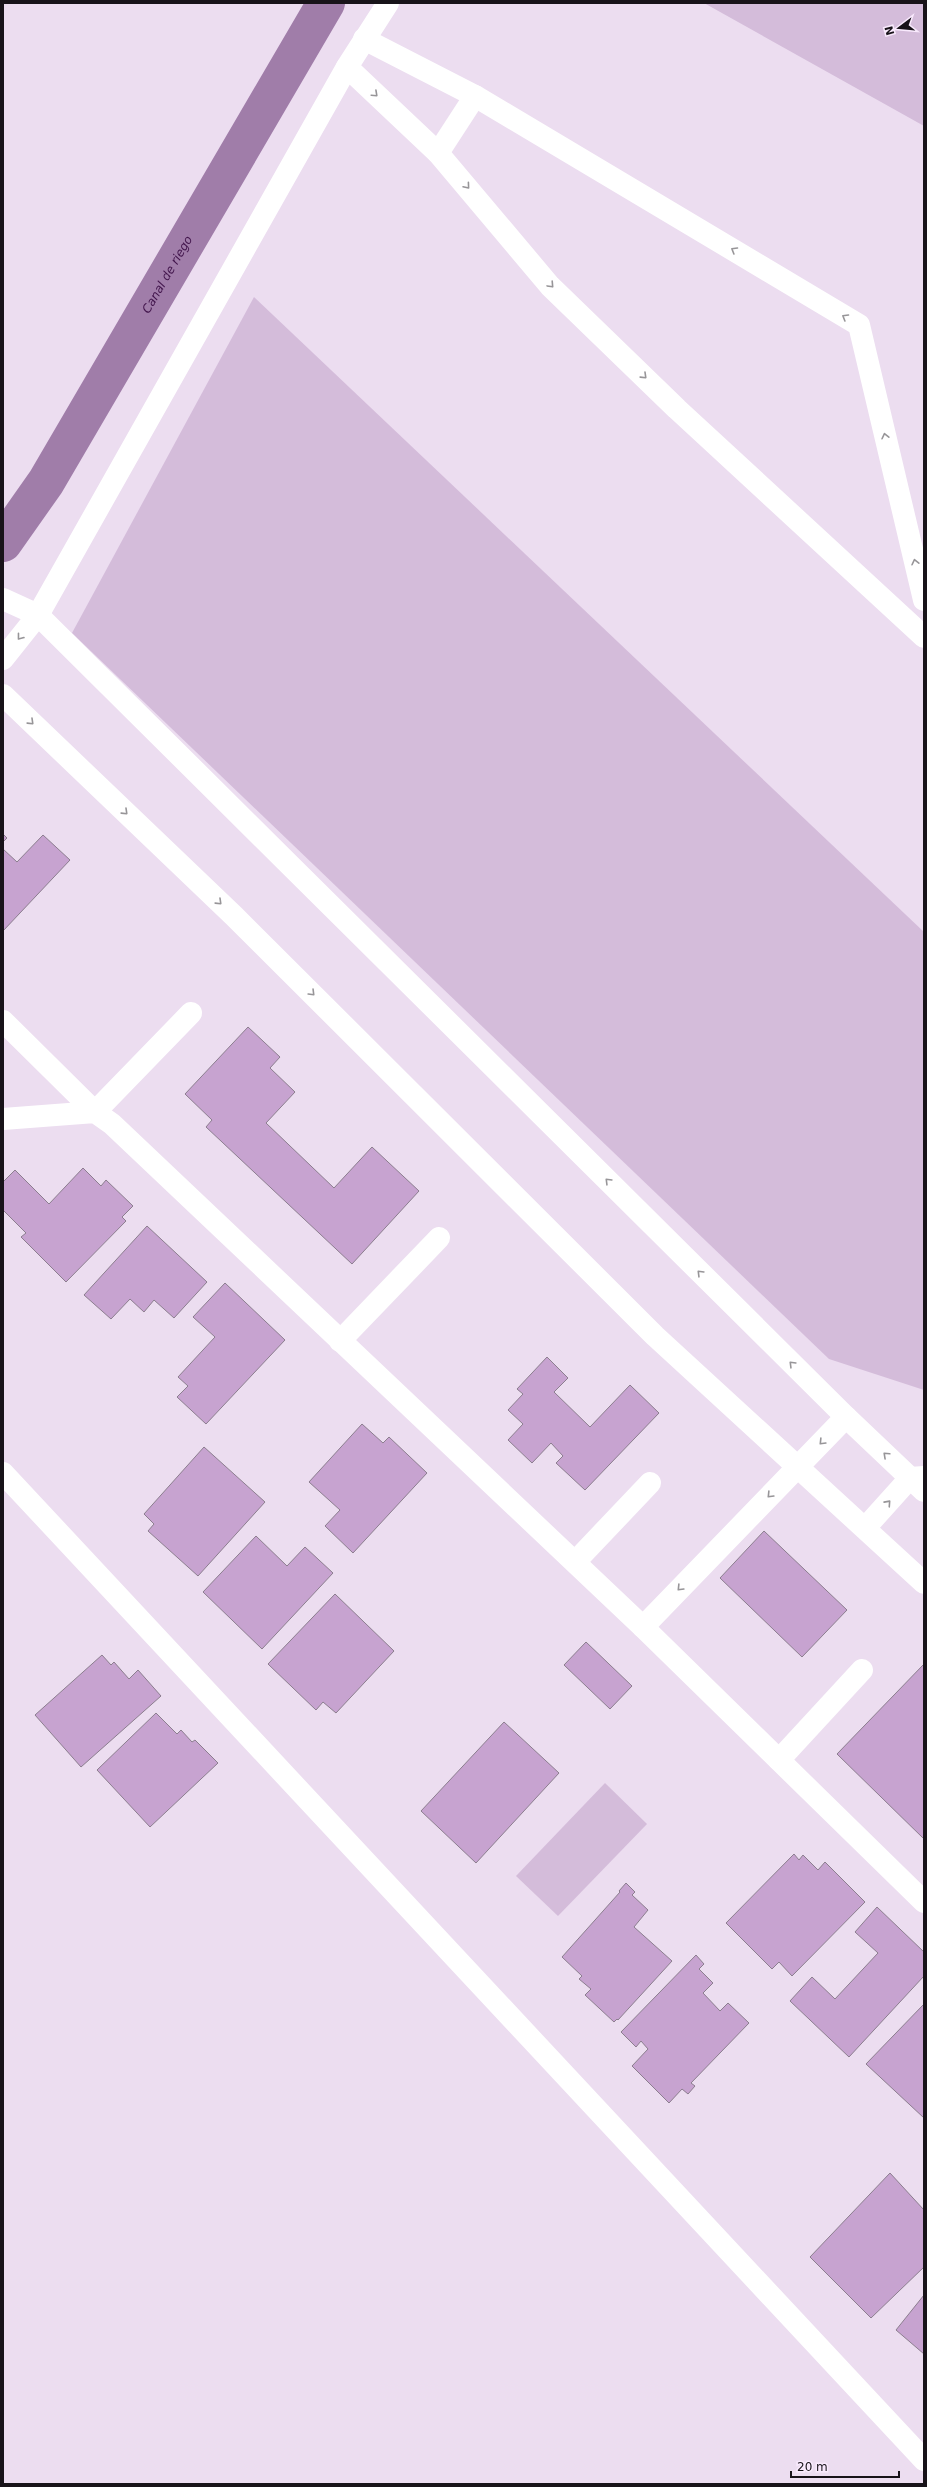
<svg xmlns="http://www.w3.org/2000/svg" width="927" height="2487" font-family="'DejaVu Sans',sans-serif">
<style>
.green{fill:#d4bcda}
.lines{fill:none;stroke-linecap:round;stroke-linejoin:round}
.canal{stroke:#a07da9;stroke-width:38}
.building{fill:#c7a3d0;stroke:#8c7e8f}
.minor{stroke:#fff;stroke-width:22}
.oneway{stroke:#979598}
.labels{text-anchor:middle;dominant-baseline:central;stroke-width:3;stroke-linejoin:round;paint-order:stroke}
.water-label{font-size:12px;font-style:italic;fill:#42154c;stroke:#f9eafd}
</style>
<rect width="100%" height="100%" fill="#ecddf0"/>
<g class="green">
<path d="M704,3H924V126Z"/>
<path d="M254,297L924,932V1390L829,1359L72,633Z"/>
<path d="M605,1783L647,1824L558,1916L516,1876Z"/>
</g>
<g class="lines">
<path class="canal" id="s1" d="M3,543L46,482L326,3"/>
</g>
<g class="building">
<path d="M3,834L7,838L3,842Z"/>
<path d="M43,835L70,860L3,931V849L17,862Z"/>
<path d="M248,1027L280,1057L270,1068L295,1092L266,1123L334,1188L372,1147L419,1191L352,1264L206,1127L212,1120L185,1094Z"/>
<path d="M83,1168L101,1186L106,1180L133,1206L122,1217L126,1221L66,1282L21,1237L26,1233L3,1210V1182L15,1170L49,1204Z"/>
<path d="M147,1226L207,1282L174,1318L154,1300L144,1312L130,1299L111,1319L84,1295Z"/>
<path d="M225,1283L285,1340L206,1424L177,1397L188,1386L178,1377L215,1337L193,1317Z"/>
<path d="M547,1357L568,1378L554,1392L590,1427L630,1385L659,1413L585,1490L556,1463L563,1456L551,1443L532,1463L508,1440L523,1424L508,1410L523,1394L517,1389Z"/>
<path d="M362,1424L383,1443L389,1437L427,1473L353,1553L325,1526L340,1510L309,1482Z"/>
<path d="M204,1447L265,1502L198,1576L148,1531L154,1524L144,1514Z"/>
<path d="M764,1531L847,1610L802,1657L720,1578Z"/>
<path d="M256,1536L287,1566L305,1547L333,1573L262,1649L203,1592Z"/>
<path d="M335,1594L394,1651L336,1713L323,1702L316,1710L268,1664Z"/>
<path d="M586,1642L632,1686L610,1709L564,1665Z"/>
<path d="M102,1655L111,1665L114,1662L129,1679L138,1670L161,1696L81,1767L35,1715Z"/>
<path d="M924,1664V1839L837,1754Z"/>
<path d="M156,1713L177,1734L181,1730L192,1742L195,1740L218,1763L150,1827L97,1770Z"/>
<path d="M504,1722L559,1773L476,1863L421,1811Z"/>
<path d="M794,1854L799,1860L803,1855L818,1870L825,1862L865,1902L792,1976L779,1962L772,1969L726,1923Z"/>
<path d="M626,1883L635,1892L632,1895L648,1910L634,1927L672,1961L618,2020L617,2019L614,2022L585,1995L591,1989L579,1979L582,1976L562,1957L620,1892L619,1891Z"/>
<path d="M877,1907L924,1952V1976L849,2057L790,2001L812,1977L835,1999L878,1953L855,1932Z"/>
<path d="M696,1955L704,1964L699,1969L713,1983L703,1993L720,2011L728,2003L749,2023L691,2083L695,2086L688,2094L682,2089L669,2103L632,2066L648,2049L641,2041L636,2047L621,2032Z"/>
<path d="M924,2004V2118L866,2064Z"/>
<path d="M890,2173L924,2210V2267L871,2318L810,2257Z"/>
<path d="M924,2295V2354L896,2330Z"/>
</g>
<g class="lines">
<g class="minor">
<path d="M364,39L475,96L859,325L924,600"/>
<path d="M347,67L438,153L550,286L677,409L924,637"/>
<path d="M438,153L475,96"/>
<path d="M3,599L38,615L846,1417L924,1491"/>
<path d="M3,659L38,615L347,67L388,3"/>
<path d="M3,695L234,916L655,1336L924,1583"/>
<path d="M3,1021L95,1112L191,1013"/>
<path d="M3,1119L95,1112L112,1124L643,1627L924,1902"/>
<path d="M340,1341L439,1238"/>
<path d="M3,1473L924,2460"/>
<path d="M865,1528L910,1478L924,1477"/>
<path d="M575,1562L650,1483"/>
<path d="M643,1627L846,1417"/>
<path d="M779,1760L862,1670"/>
</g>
</g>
<defs><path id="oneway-chevron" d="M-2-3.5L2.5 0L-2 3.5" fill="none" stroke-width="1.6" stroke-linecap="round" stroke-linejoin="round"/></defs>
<g class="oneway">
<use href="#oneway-chevron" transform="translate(375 94) rotate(43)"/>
<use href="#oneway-chevron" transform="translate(467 186) rotate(50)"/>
<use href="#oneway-chevron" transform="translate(734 250) rotate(-149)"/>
<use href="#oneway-chevron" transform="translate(551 285) rotate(47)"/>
<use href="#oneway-chevron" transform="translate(845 317) rotate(-149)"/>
<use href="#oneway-chevron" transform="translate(644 376) rotate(44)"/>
<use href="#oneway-chevron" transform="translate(885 436) rotate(-103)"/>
<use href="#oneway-chevron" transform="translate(915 562) rotate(-103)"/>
<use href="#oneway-chevron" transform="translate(20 637) rotate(128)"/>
<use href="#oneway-chevron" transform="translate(31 722) rotate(44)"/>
<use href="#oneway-chevron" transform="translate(125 812) rotate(44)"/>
<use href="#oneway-chevron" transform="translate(219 902) rotate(44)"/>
<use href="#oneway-chevron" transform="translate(312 993) rotate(45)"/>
<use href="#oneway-chevron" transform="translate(608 1181) rotate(-135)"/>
<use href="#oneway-chevron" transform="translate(700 1273) rotate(-135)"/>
<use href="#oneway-chevron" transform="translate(792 1364) rotate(-135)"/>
<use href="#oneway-chevron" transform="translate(822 1442) rotate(134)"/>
<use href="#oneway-chevron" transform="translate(886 1455) rotate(-137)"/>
<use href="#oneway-chevron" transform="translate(770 1495) rotate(134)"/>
<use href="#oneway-chevron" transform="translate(888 1503) rotate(-48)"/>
<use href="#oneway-chevron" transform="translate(680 1588) rotate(134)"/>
</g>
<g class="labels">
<g class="water-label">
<text stroke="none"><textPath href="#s1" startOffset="315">Canal de riego</textPath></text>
</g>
</g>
<rect width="927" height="2487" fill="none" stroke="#181319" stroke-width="8"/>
<g transform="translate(899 28) rotate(254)" stroke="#f9eafd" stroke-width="3" paint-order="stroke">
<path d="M0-3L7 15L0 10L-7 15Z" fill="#181319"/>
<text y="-6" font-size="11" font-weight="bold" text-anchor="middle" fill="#181319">N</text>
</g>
<path d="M791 2471v6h108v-6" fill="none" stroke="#181319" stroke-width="2"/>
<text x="797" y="2471" font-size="12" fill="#181319" stroke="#f9eafd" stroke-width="3" paint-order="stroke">20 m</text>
</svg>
